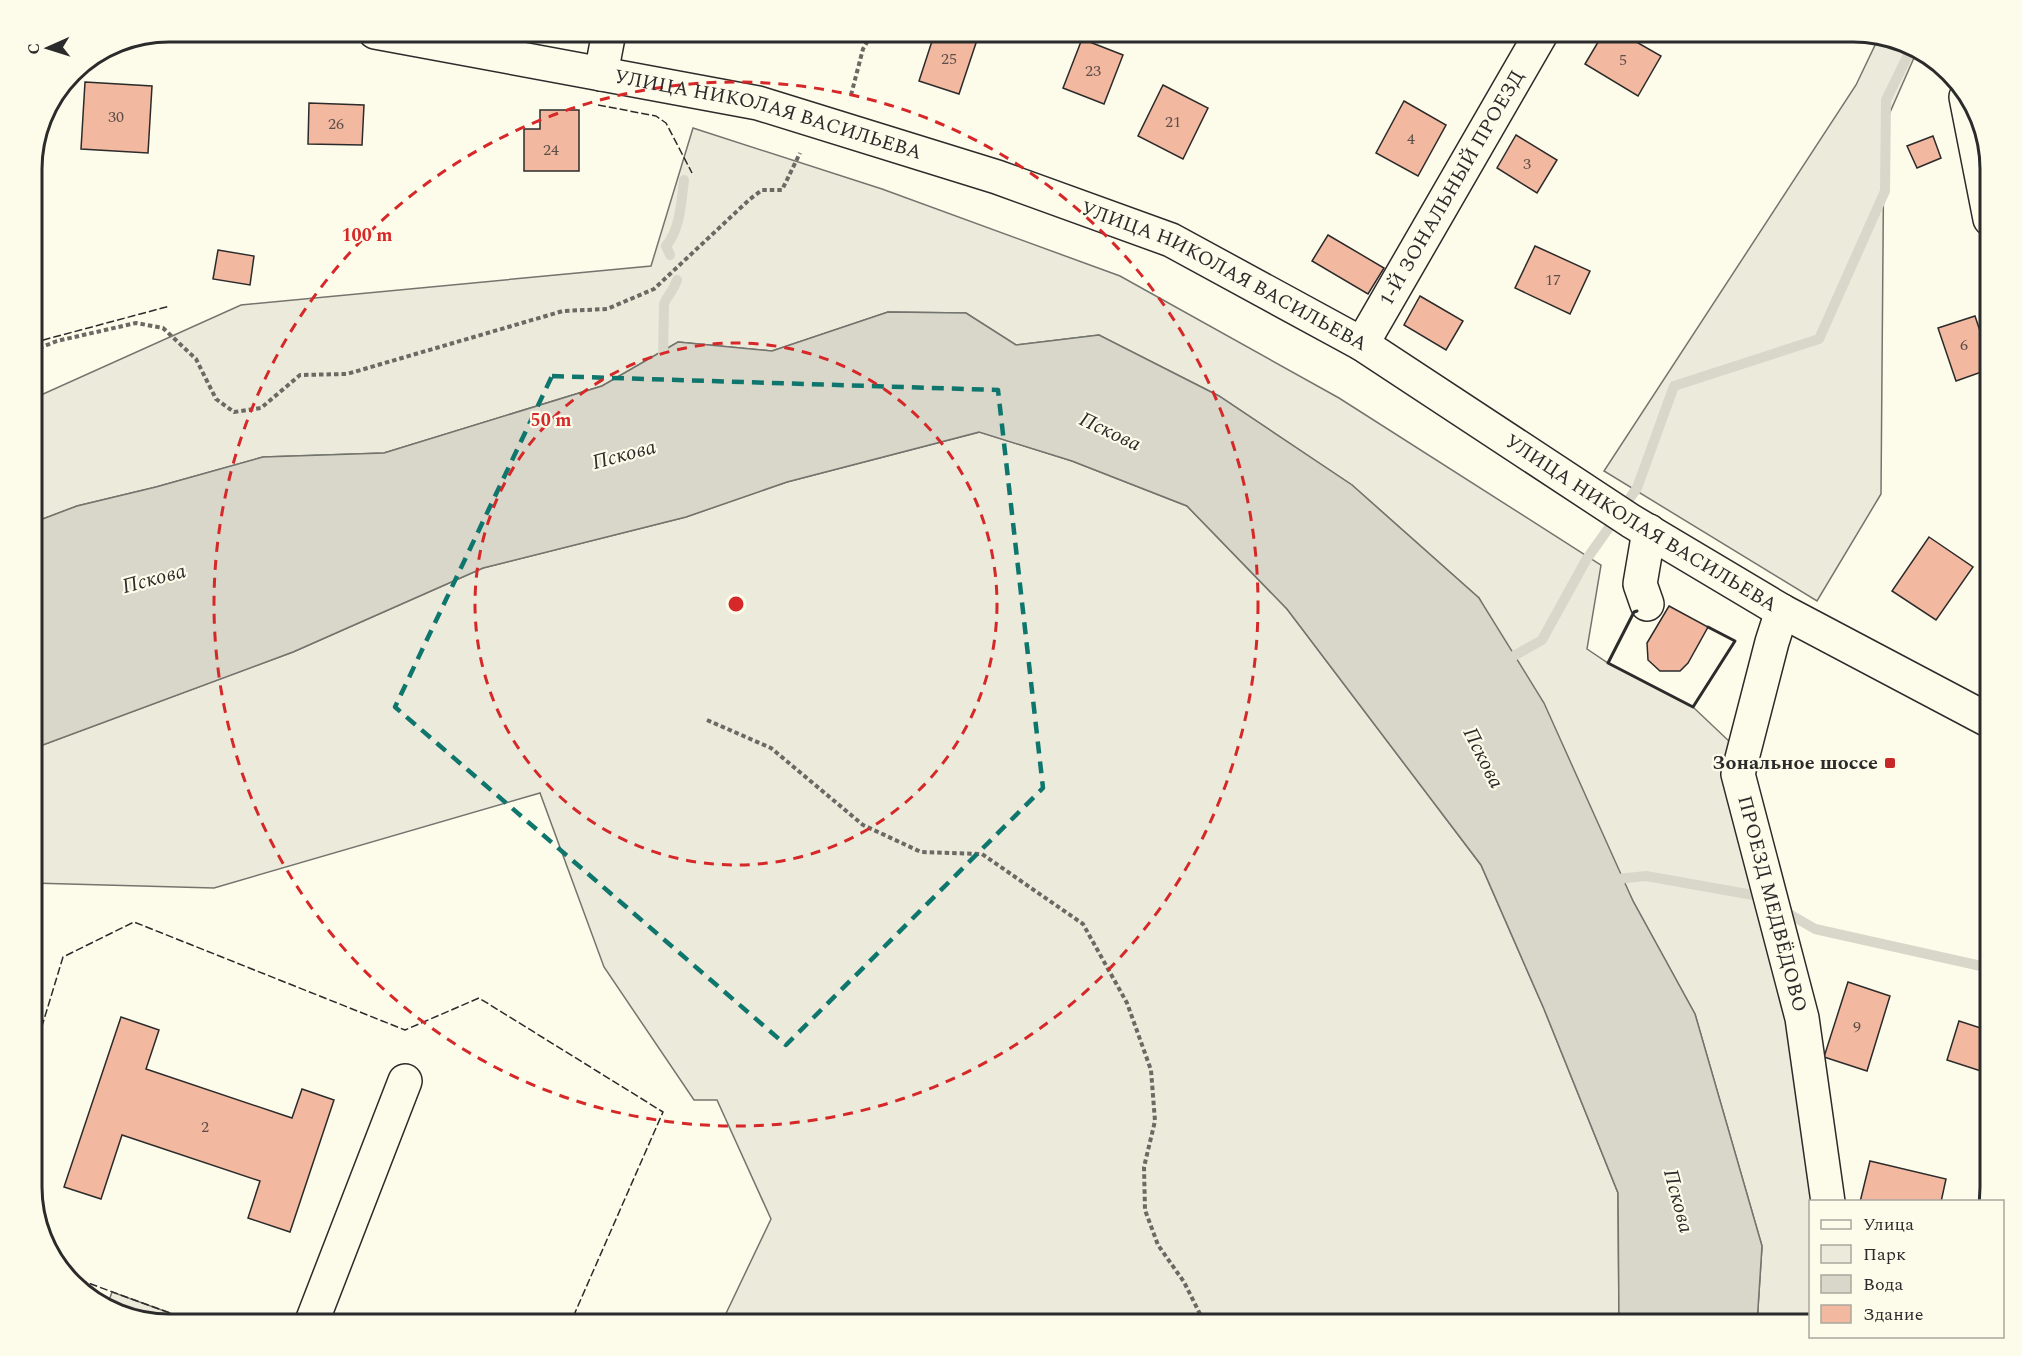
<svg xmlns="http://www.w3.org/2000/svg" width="2022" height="1356" font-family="Spectral,serif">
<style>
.green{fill:#ecebdb;stroke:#74746e;stroke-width:1.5}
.parking{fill:#eceadb;stroke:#74746e;stroke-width:1.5}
.water{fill:#d8d7c9;stroke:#74746e;stroke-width:1.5}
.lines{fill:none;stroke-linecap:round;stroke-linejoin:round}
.stream{stroke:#d8d7c9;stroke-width:10}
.building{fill:#f2b8a0;stroke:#2b2b2b;stroke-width:1.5}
.minor-casing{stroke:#2b2b2b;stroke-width:36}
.major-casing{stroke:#2b2b2b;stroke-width:36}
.path{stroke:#6a6964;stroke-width:4;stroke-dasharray:4.5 3;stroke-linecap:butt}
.minor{stroke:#fdfbea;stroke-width:33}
.major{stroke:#fdfbea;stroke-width:33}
.fence{stroke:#2b2b2b;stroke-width:1.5;stroke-dasharray:8 3;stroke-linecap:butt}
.wall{stroke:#2b2b2b;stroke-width:3}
.marked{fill:none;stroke:#0f766e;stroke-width:4.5;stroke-dasharray:12 8;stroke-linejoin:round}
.ring{fill:none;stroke:#d62828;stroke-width:3;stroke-dasharray:10 8}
.poi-dot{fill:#c62828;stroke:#fdfbea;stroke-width:2}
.labels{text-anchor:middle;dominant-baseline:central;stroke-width:4.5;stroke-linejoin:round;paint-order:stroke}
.number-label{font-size:16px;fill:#5d4e48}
.street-label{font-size:20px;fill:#2b2b2b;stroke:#fdfbea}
.poi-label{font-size:20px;font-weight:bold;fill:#2b2b2b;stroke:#fdfbea;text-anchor:end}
.water-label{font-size:21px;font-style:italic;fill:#2b2b2b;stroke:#fdfbea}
.rim{fill:none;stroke:#2b2b2b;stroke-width:3}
.centre{fill:#d62828;stroke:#fdfbea;stroke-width:3}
.ring-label{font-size:18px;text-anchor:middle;font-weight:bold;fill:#d62828;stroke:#fdfbea;stroke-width:4.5;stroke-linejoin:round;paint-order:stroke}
</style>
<rect width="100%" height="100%" fill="#fdfbea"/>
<g class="green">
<path d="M1878,39L1917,51L1884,126L1881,494L1817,601L1604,471L1856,85Z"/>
<path d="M693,128L882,189L1120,276L1339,398L1601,565L1587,649L1608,663L1693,707L1750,761L1820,1201L1810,1202V1324H1757L1762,1246L1695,1014L1633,901L1479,598L1352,485L1219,396L1099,335L1016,345L966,313L888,312L772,351L678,342L602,386L384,453L263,457L156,487L77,506L32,523V399L241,305L651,266Z"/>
<path d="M980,432L1072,461L1187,506L1287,609L1481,865L1544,1009L1618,1193L1619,1324H721L771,1219L717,1100H694L604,967L540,793L214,888L32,883V749L293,652L483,568L686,517L787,482Z"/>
</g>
<path class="parking" d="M112,1292L200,1324H169L107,1306Z"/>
<path class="water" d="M888,312L966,313L1016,345L1099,335L1219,396L1352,485L1479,598L1544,703L1633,901L1695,1014L1762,1246L1757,1324H1619L1618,1193L1544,1009L1481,865L1287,609L1187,506L1072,461L979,432L787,482L686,517L483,568L293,652L32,749V523L77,506L156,487L263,457L384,453L602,386L678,342L772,351Z"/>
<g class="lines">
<g class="stream">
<path d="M670,255L666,246C681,228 681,202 684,180"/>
<path d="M663,362L664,304C668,293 673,293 677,280"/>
<path d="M1503,662L1542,640L1586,560L1637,488L1674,386L1819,339L1885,191L1886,100L1911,49"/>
<path d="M1608,880L1646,876L1753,895"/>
<path d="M1791,915L1815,929L1990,968"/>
</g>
</g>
<g class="building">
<path d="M935,32H961L978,37L959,94L919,81Z"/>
<path d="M1488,32H1513L1508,42Z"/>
<path d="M1604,32H1619L1661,56L1638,96L1585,64Z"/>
<path d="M1082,39L1123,55L1104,104L1063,88Z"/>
<path d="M85,82L152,86L148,153L81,149Z"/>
<path d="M1163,85L1208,108L1183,159L1138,136Z"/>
<path d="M1404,101L1446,125L1418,176L1376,153Z"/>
<path d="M309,103L364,105L362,145L308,144Z"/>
<path d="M540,110H579V171H524V129H540Z"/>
<path d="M1516,135L1557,160L1537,193L1497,168Z"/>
<path d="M1933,136L1941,158L1917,168L1907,146Z"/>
<path d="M1328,235L1384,268L1368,294L1312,261Z"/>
<path d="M1535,246L1590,271L1570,314L1515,288Z"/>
<path d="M218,250L254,256L250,285L213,279Z"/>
<path d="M1420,296L1463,321L1446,350L1404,325Z"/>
<path d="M1975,316L1990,361V369L1956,381L1938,328Z"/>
<path d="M1929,537L1973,567L1936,620L1892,591Z"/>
<path d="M1669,606L1708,627L1688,663L1680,671H1660L1648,660L1647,643Z"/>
<path d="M1848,982L1890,996L1867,1071L1824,1057Z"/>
<path d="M121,1017L159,1030L146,1069L292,1118L302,1089L334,1100L290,1232L248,1218L260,1181L122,1135L101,1199L64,1187Z"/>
<path d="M1959,1021L1990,1031V1074L1947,1060Z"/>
<path d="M1870,1161L1946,1179L1941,1202H1860Z"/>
</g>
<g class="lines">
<defs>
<g id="minor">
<path d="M601,74L609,32"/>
<path d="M1966,97L1990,219"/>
<path id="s1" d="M1362,344L1542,32"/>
<path d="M1647,604L1640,584L1649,531"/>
<path id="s2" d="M1782,611L1772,642L1738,774L1802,1018L1828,1202"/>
<path d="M311,1324L405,1081"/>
</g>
<g id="major">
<path id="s3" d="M375,32L758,103L997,177L1171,240L1362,344L1631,521L1782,611L1990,721"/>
</g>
</defs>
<use href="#minor" class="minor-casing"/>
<use href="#major" class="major-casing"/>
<g class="path">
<path d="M851,95L863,49L873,32"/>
<path d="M32,351L57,341L136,323L163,328L196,359L216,399L234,412L261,408L300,375L347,374L563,311L607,309L654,289L750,199L762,190H782L800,153"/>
<path d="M707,720L771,748L863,825L921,852L982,854L1083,924L1127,1003L1151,1070L1155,1121L1144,1167L1145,1210L1158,1245L1184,1282L1205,1324"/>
</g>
<use href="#minor" class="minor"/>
<use href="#major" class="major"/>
<g class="fence">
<path d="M598,105L656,116L666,123L692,173"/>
<path d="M32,343L170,306"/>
<path d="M32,1059L63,957L134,922L405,1030L479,998L663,1112L570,1324"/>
<path d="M69,1276L200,1324"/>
</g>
<path class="wall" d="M1637,611L1634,612L1608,663L1693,707L1735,641L1708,627"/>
</g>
<path class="marked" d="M552,376L998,390L1043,788L786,1045L395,707Z"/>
<g class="ring">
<circle cx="736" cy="604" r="261"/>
<circle cx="736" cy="604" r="522"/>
</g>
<rect class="poi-dot" x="1884" y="757" width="12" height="12" rx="3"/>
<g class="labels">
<g class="number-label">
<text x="949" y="59">25</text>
<text x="1623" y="60">5</text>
<text x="1093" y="71">23</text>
<text x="116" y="117">30</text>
<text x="1173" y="122">21</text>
<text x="336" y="124">26</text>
<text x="1411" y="139">4</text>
<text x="551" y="150">24</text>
<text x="1527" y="164">3</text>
<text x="1553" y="280">17</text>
<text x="1964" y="345">6</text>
<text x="1857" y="1027">9</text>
<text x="205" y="1127">2</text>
</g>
<g class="street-label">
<text stroke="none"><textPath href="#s3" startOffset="402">УЛИЦА НИКОЛАЯ ВАСИЛЬЕВА</textPath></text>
<text stroke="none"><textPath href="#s1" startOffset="180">1-Й ЗОНАЛЬНЫЙ ПРОЕЗД</textPath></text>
<text stroke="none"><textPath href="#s3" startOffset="888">УЛИЦА НИКОЛАЯ ВАСИЛЬЕВА</textPath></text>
<text stroke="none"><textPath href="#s3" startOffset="1374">УЛИЦА НИКОЛАЯ ВАСИЛЬЕВА</textPath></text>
<text stroke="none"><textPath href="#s2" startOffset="303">ПРОЕЗД МЕДВЁДОВО</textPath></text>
</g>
<g class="poi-label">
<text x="1878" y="763">Зональное шоссе</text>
</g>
<g class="water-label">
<text transform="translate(1110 432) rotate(25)">Пскова</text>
<text transform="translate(624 455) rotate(-15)">Пскова</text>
<text transform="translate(154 579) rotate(-15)">Пскова</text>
<text transform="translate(1483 758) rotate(63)">Пскова</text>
<text transform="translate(1678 1201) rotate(75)">Пскова</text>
</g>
</g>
<path d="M0 0H2022V1356H0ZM169 42H1853A127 127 0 0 1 1980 169V1187A127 127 0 0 1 1853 1314H169A127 127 0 0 1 42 1187V169A127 127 0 0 1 169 42Z" fill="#fdfbea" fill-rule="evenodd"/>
<path class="rim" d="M169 42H1853A127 127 0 0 1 1980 169V1187A127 127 0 0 1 1853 1314H169A127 127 0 0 1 42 1187V169A127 127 0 0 1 169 42Z"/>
<circle cx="736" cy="604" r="9" class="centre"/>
<g class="ring-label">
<text x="367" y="241">100 m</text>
<text x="551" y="426">50 m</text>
</g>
<rect x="1809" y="1200" width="195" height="138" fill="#fdfbea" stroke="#a9a89e" stroke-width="1.5"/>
<rect x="1821" y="1220" width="30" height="9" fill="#fdfbea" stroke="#a9a89e" stroke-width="1.5"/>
<text x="1863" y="1230" font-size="18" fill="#2b2b2b">Улица</text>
<rect x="1821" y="1245" width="30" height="18" fill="#ecebdb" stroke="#a9a89e" stroke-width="1.5"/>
<text x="1863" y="1260" font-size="18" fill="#2b2b2b">Парк</text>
<rect x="1821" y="1275" width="30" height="18" fill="#d8d7c9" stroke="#a9a89e" stroke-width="1.5"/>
<text x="1863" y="1290" font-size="18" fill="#2b2b2b">Вода</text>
<rect x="1821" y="1305" width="30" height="18" fill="#f2b8a0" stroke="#a9a89e" stroke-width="1.5"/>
<text x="1863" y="1320" font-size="18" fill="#2b2b2b">Здание</text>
<g transform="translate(48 48) rotate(267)" stroke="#fdfbea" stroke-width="4.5" paint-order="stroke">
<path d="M0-4.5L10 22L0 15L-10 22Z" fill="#2b2b2b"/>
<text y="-9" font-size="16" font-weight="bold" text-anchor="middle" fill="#2b2b2b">С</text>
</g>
</svg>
